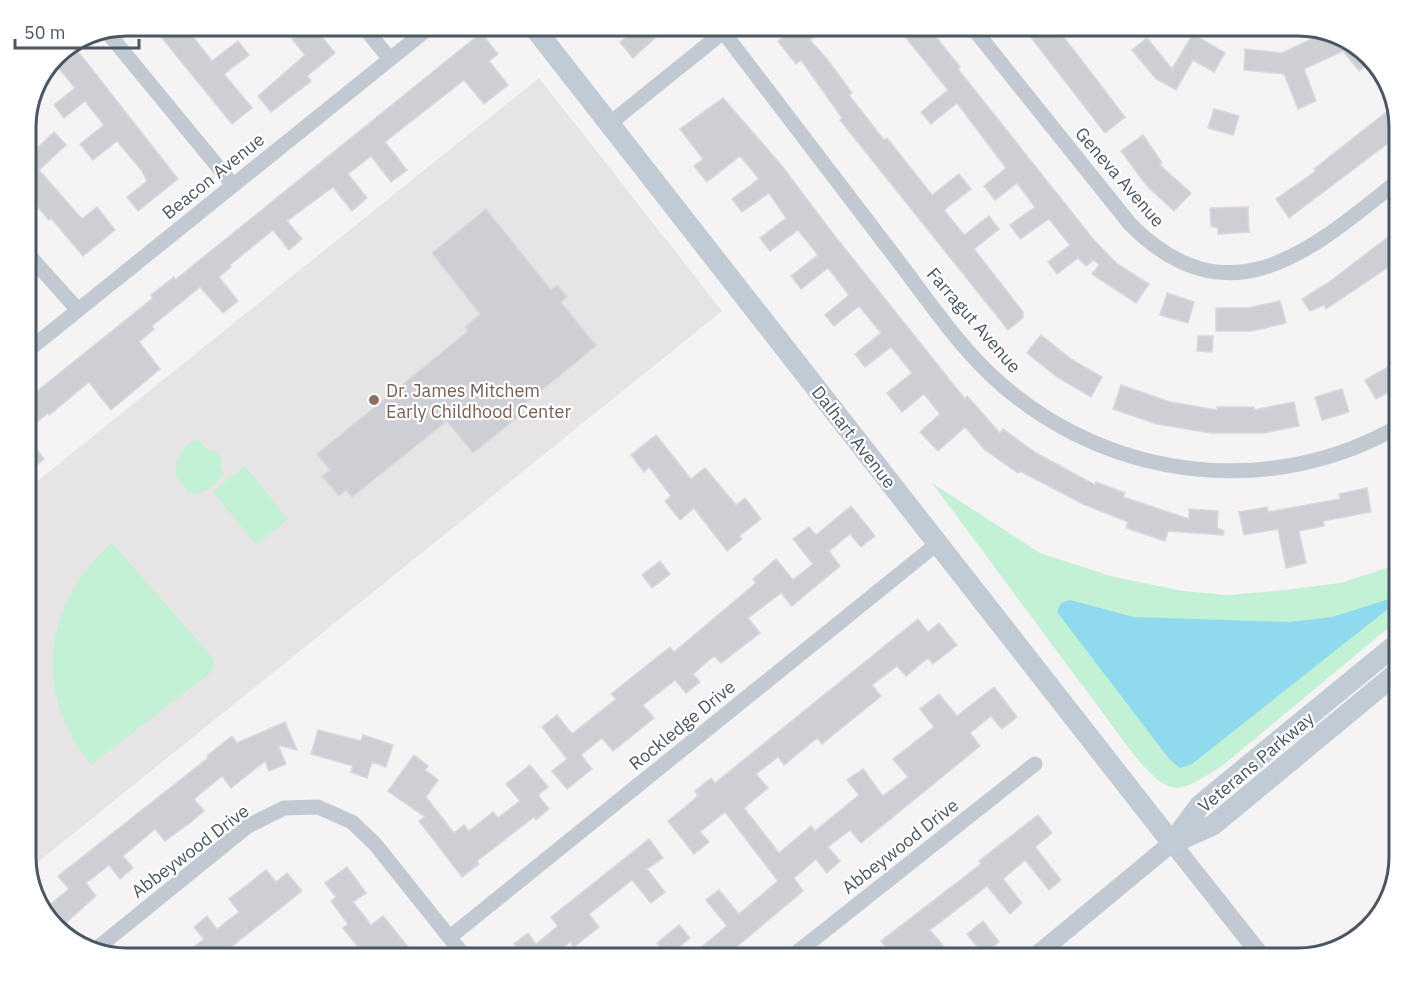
<svg xmlns="http://www.w3.org/2000/svg" width="1425" height="984" font-family="'IBM Plex Sans',sans-serif">
<style>
.education{fill:#e6e4e5}
.green{fill:#c3f1d5}
.water{fill:#90daee}
.building{fill:#cdcfd5;stroke:#d7d9de;stroke-width:1.5}
.lines{fill:none;stroke-linecap:round;stroke-linejoin:round}
.minor{stroke:#c1cad2;stroke-width:15}
.tertiary{stroke:#c1cad2;stroke-width:18}
.secondary{stroke:#c1cbd6;stroke-width:21}
.education-dot{fill:#8d6e63;stroke:#fff;stroke-width:2}
.labels{text-anchor:middle;dominant-baseline:central;stroke-width:4.5;stroke-linejoin:round;paint-order:stroke}
.street-label{font-size:18px;fill:#4a5661;stroke:#fff}
.education-label{font-size:18px;fill:#785e54;stroke:#fff;text-anchor:start}
.rim{fill:none;stroke:#4a5661;stroke-width:3}
</style>
<rect width="100%" height="100%" fill="#f5f3f3"/>
<path class="education" d="M539,78L722,311L28,870L26,490Z"/>
<g class="green">
<path d="M196,440L201,442L207,450L215,451L222,459L220,466L223,474C216,487 202,495 188,493L175,472C178,459 182,444 196,440Z"/>
<path d="M245,466L288,519L257,545L213,492Z"/>
<path d="M932,483L1040,553L1114,577L1183,591L1228,595L1285,590L1340,583L1399,564V619L1222,766C1176,795 1171,798 1134,755Z"/>
<path d="M112,543L212,657L214,663L210,673L91,765C32,693 43,603 112,543Z"/>
</g>
<path class="water" d="M1389,599L1392,603L1388,609L1192,764L1180,768L1170,760L1057,612L1061,603L1070,600L1134,617L1290,622L1332,617Z"/>
<g class="building">
<path d="M1023,27H1056L1125,117L1105,133Z"/>
<path d="M825,28L810,40L827,59L852,93L849,95L884,140L887,138L932,195L959,174L971,189L944,210L964,235L989,216L999,229L974,249L1023,312V318L1008,330L840,120L842,118L801,60L796,64L778,41L793,29Z"/>
<path d="M898,28H929L960,67L958,69L1093,239L1117,264L1149,284L1136,303L1092,274L1099,265L1094,260L1086,266L1078,258L1057,274L1048,262L1070,245L1049,219L1020,239L1010,225L1035,207L1017,183L995,200L984,186L1006,168L957,103L931,124L921,112L948,90Z"/>
<path d="M665,29L633,58L620,42L635,30Z"/>
<path d="M189,32L212,61L238,41L249,55L224,74L252,108L232,124L158,33Z"/>
<path d="M300,32H318L335,53L307,76L311,81L271,112L258,96L305,55L292,39Z"/>
<path d="M481,33L498,54L489,61L508,85L484,104L464,80L385,142L407,170L391,182L371,156L348,174L367,198L352,211L333,187L287,221L302,239L289,250L273,230L230,265L231,267L219,277L238,301L223,313L200,287L152,326L154,329L139,342L160,369L111,410L89,382L49,415L48,413L26,431V400L153,298L151,295L174,277L175,280Z"/>
<path d="M1324,33L1355,43L1371,61L1359,71L1343,51L1304,69L1316,101L1298,109L1284,74L1244,70L1245,49L1282,53Z"/>
<path d="M1193,34L1225,53L1214,72L1193,60L1176,90L1156,79L1132,50L1147,38L1172,69Z"/>
<path d="M72,44L178,179L138,211L127,197L147,181L142,171L117,141L93,160L80,144L104,125L85,101L64,118L54,105L75,88L53,61L56,55Z"/>
<path d="M723,98L782,166L834,235L965,399L967,396L1000,433L1003,429L1036,453L1095,485L1096,482L1125,493L1123,497L1189,519V509L1218,511L1217,528L1224,531L1223,535L1168,531L1165,541L1126,528L1128,522L1083,504L1020,471L1018,473L985,450L965,427L938,451L920,432L940,414L924,394L902,412L887,393L912,373L891,347L865,367L855,354L881,333L859,306L834,326L825,315L849,295L828,268L801,289L791,276L818,255L798,230L770,251L760,238L786,218L769,193L742,212L732,199L759,179L740,156L707,182L694,166L703,159L680,129Z"/>
<path d="M1394,106L1400,134L1289,218L1276,199L1316,171L1314,169Z"/>
<path d="M1214,109L1239,116L1233,135L1208,128Z"/>
<path d="M54,132L66,145L39,170L82,219L97,207L115,230L83,256L51,218L49,220L26,194V155L28,157Z"/>
<path d="M1143,135L1162,163L1160,165L1191,193L1174,211L1147,186L1121,151Z"/>
<path d="M1248,207L1249,232L1218,234V228L1211,226L1210,208Z"/>
<path d="M486,209L551,290L557,285L567,297L561,302L596,346L515,412L519,416L473,453L447,421L352,497L346,490L339,496L322,476L330,470L317,454L468,331L465,327L480,314L432,253Z"/>
<path d="M1400,228V259L1326,309L1324,305L1310,311L1302,299L1328,283Z"/>
<path d="M1167,293L1194,302L1188,323L1160,315Z"/>
<path d="M1280,301L1286,323L1252,331H1216V308H1247Z"/>
<path d="M1041,335L1071,359L1102,377L1091,397L1057,377L1027,353Z"/>
<path d="M1198,336H1213L1212,352L1197,351Z"/>
<path d="M1390,366L1400,386L1376,399L1365,380Z"/>
<path d="M1121,385L1170,402L1217,410V407H1254V410L1294,402L1299,426L1263,433H1211L1157,424L1113,409Z"/>
<path d="M1342,389L1349,412L1322,420L1315,397Z"/>
<path d="M656,435L691,479L705,468L736,505L745,498L761,519L739,536L742,539L727,551L694,508L680,520L665,501L671,496L649,467L644,472L631,455Z"/>
<path d="M26,436L44,459L26,474Z"/>
<path d="M1367,488L1371,512L1323,521L1324,526L1299,531L1306,563L1286,568L1278,529L1244,535L1239,512L1267,507L1268,512L1340,499L1339,494Z"/>
<path d="M851,506L875,536L861,547L850,534L829,551L840,566L805,595L792,606L781,593L748,618L760,633L721,663L714,656L693,674L700,682L686,693L675,680L665,688L643,705L654,718L613,751L602,738L581,755L592,769L567,789L552,771L567,759L542,727L557,715L572,734L616,699L611,694L670,647L674,652L756,583L753,579L776,559L793,580L813,564L793,539L809,527L816,535Z"/>
<path d="M660,561L670,574L652,588L642,575Z"/>
<path d="M918,619L928,632L939,623L957,645L933,664L928,658L906,676L897,666L872,685L881,696L822,744L817,738L784,765L778,757L756,774L768,788L744,808L779,853L811,826L815,831L859,795L847,780L863,769L883,796L908,777L893,759L934,727L920,709L939,694L957,716L994,687L1017,717L1002,729L991,716L970,733L980,746L861,843L850,830L828,847L840,861L827,873L816,859L794,878L803,891L723,958H705L698,950L727,926L706,900L719,890L739,914L778,881L725,812L700,832L709,842L694,854L668,821L698,796L695,791L711,778L715,783Z"/>
<path d="M285,722L297,750L278,745L286,764L269,771L265,761L231,788L222,776L194,799L204,811L191,822L165,841L155,829L123,856L133,868L120,879L109,865L86,883L96,896L59,929L42,911L69,889L58,876L208,758L207,756L232,736L237,743Z"/>
<path d="M318,730L361,741L363,735L393,745L386,767L372,762L367,778L351,772L353,766L311,754Z"/>
<path d="M414,755L428,766L425,770L438,780L426,797L454,833L464,825L469,831L493,812L498,818L520,801L506,784L530,765L548,787L538,795L549,809L536,820L534,817L477,861L479,864L462,877L419,821L425,817L388,791Z"/>
<path d="M1038,815L1052,833L1035,847L1061,880L1049,890L1025,860L1003,879L1022,903L1010,914L987,886L930,930L953,958H894L881,941L981,864L979,861Z"/>
<path d="M649,839L663,858L647,869L665,892L651,903L632,880L589,914L599,927L574,947L570,942L548,958H525L514,944L528,933L536,944L558,926L551,917Z"/>
<path d="M347,867L366,893L353,902L371,925L383,916L417,958H367L343,928L348,924L331,901L336,897L325,883Z"/>
<path d="M266,870L276,882L287,873L302,891L217,958H180L204,939L194,927L207,916L217,929L239,912L229,899Z"/>
<path d="M983,921L999,942L983,954L967,934Z"/>
<path d="M679,925L690,938L668,956L657,943Z"/>
</g>
<g class="lines">
<g class="minor">
<path d="M973,28L1130,224C1230,325 1314,248 1399,180"/>
<path d="M721,29C778,103 835,178 892,253C926,297 959,348 1002,385C1112,481 1273,499 1399,426"/>
<path d="M367,31L390,59"/>
<path d="M108,33L233,185"/>
<path d="M609,124L727,29"/>
<path d="M26,252L78,310"/>
<path d="M26,352L425,31"/>
<path d="M450,937L938,543"/>
<path d="M96,949L248,826L284,808L318,807L352,822L375,844L466,958"/>
<path d="M790,958L1035,764"/>
</g>
<path class="tertiary" d="M1033,958L1172,843L1263,958"/>
<g class="secondary">
<path d="M536,30L1172,843"/>
<path d="M1172,843L1200,805L1399,642"/>
<path d="M1173,843L1213,825L1399,671"/>
</g>
</g>
<circle class="education-dot" cx="374" cy="400" r="6"/>
<g class="labels">
<g class="street-label">
<text transform="translate(213 176) rotate(-39)">Beacon Avenue</text>
<text transform="translate(1120 177) rotate(49)">Geneva Avenue</text>
<text transform="translate(974 320) rotate(49)">Farragut Avenue</text>
<text transform="translate(854 437) rotate(52)">Dalhart Avenue</text>
<text transform="translate(682 725) rotate(-39)">Rockledge Drive</text>
<text transform="translate(1256 762) rotate(-40)">Veterans Parkway</text>
<text transform="translate(900 846) rotate(-38)">Abbeywood Drive</text>
<text transform="translate(190 851) rotate(-37)">Abbeywood Drive</text>
</g>
<g class="education-label">
<text x="386" y="390">Dr. James Mitchem<tspan x="386" dy="21">Early Childhood Center</tspan></text>
</g>
</g>
<path d="M0 0H1425V984H0ZM127 36H1298A91 91 0 0 1 1389 127V857A91 91 0 0 1 1298 948H127A91 91 0 0 1 36 857V127A91 91 0 0 1 127 36Z" fill="#fff" fill-rule="evenodd"/>
<path class="rim" d="M127 36H1298A91 91 0 0 1 1389 127V857A91 91 0 0 1 1298 948H127A91 91 0 0 1 36 857V127A91 91 0 0 1 127 36Z"/>
<path d="M15 39v9h124v-9" fill="none" stroke="#4a5661" stroke-width="3"/>
<text x="24" y="39" font-size="18" fill="#4a5661" stroke="#ffffff" stroke-width="4.5" paint-order="stroke">50 m</text>
</svg>
